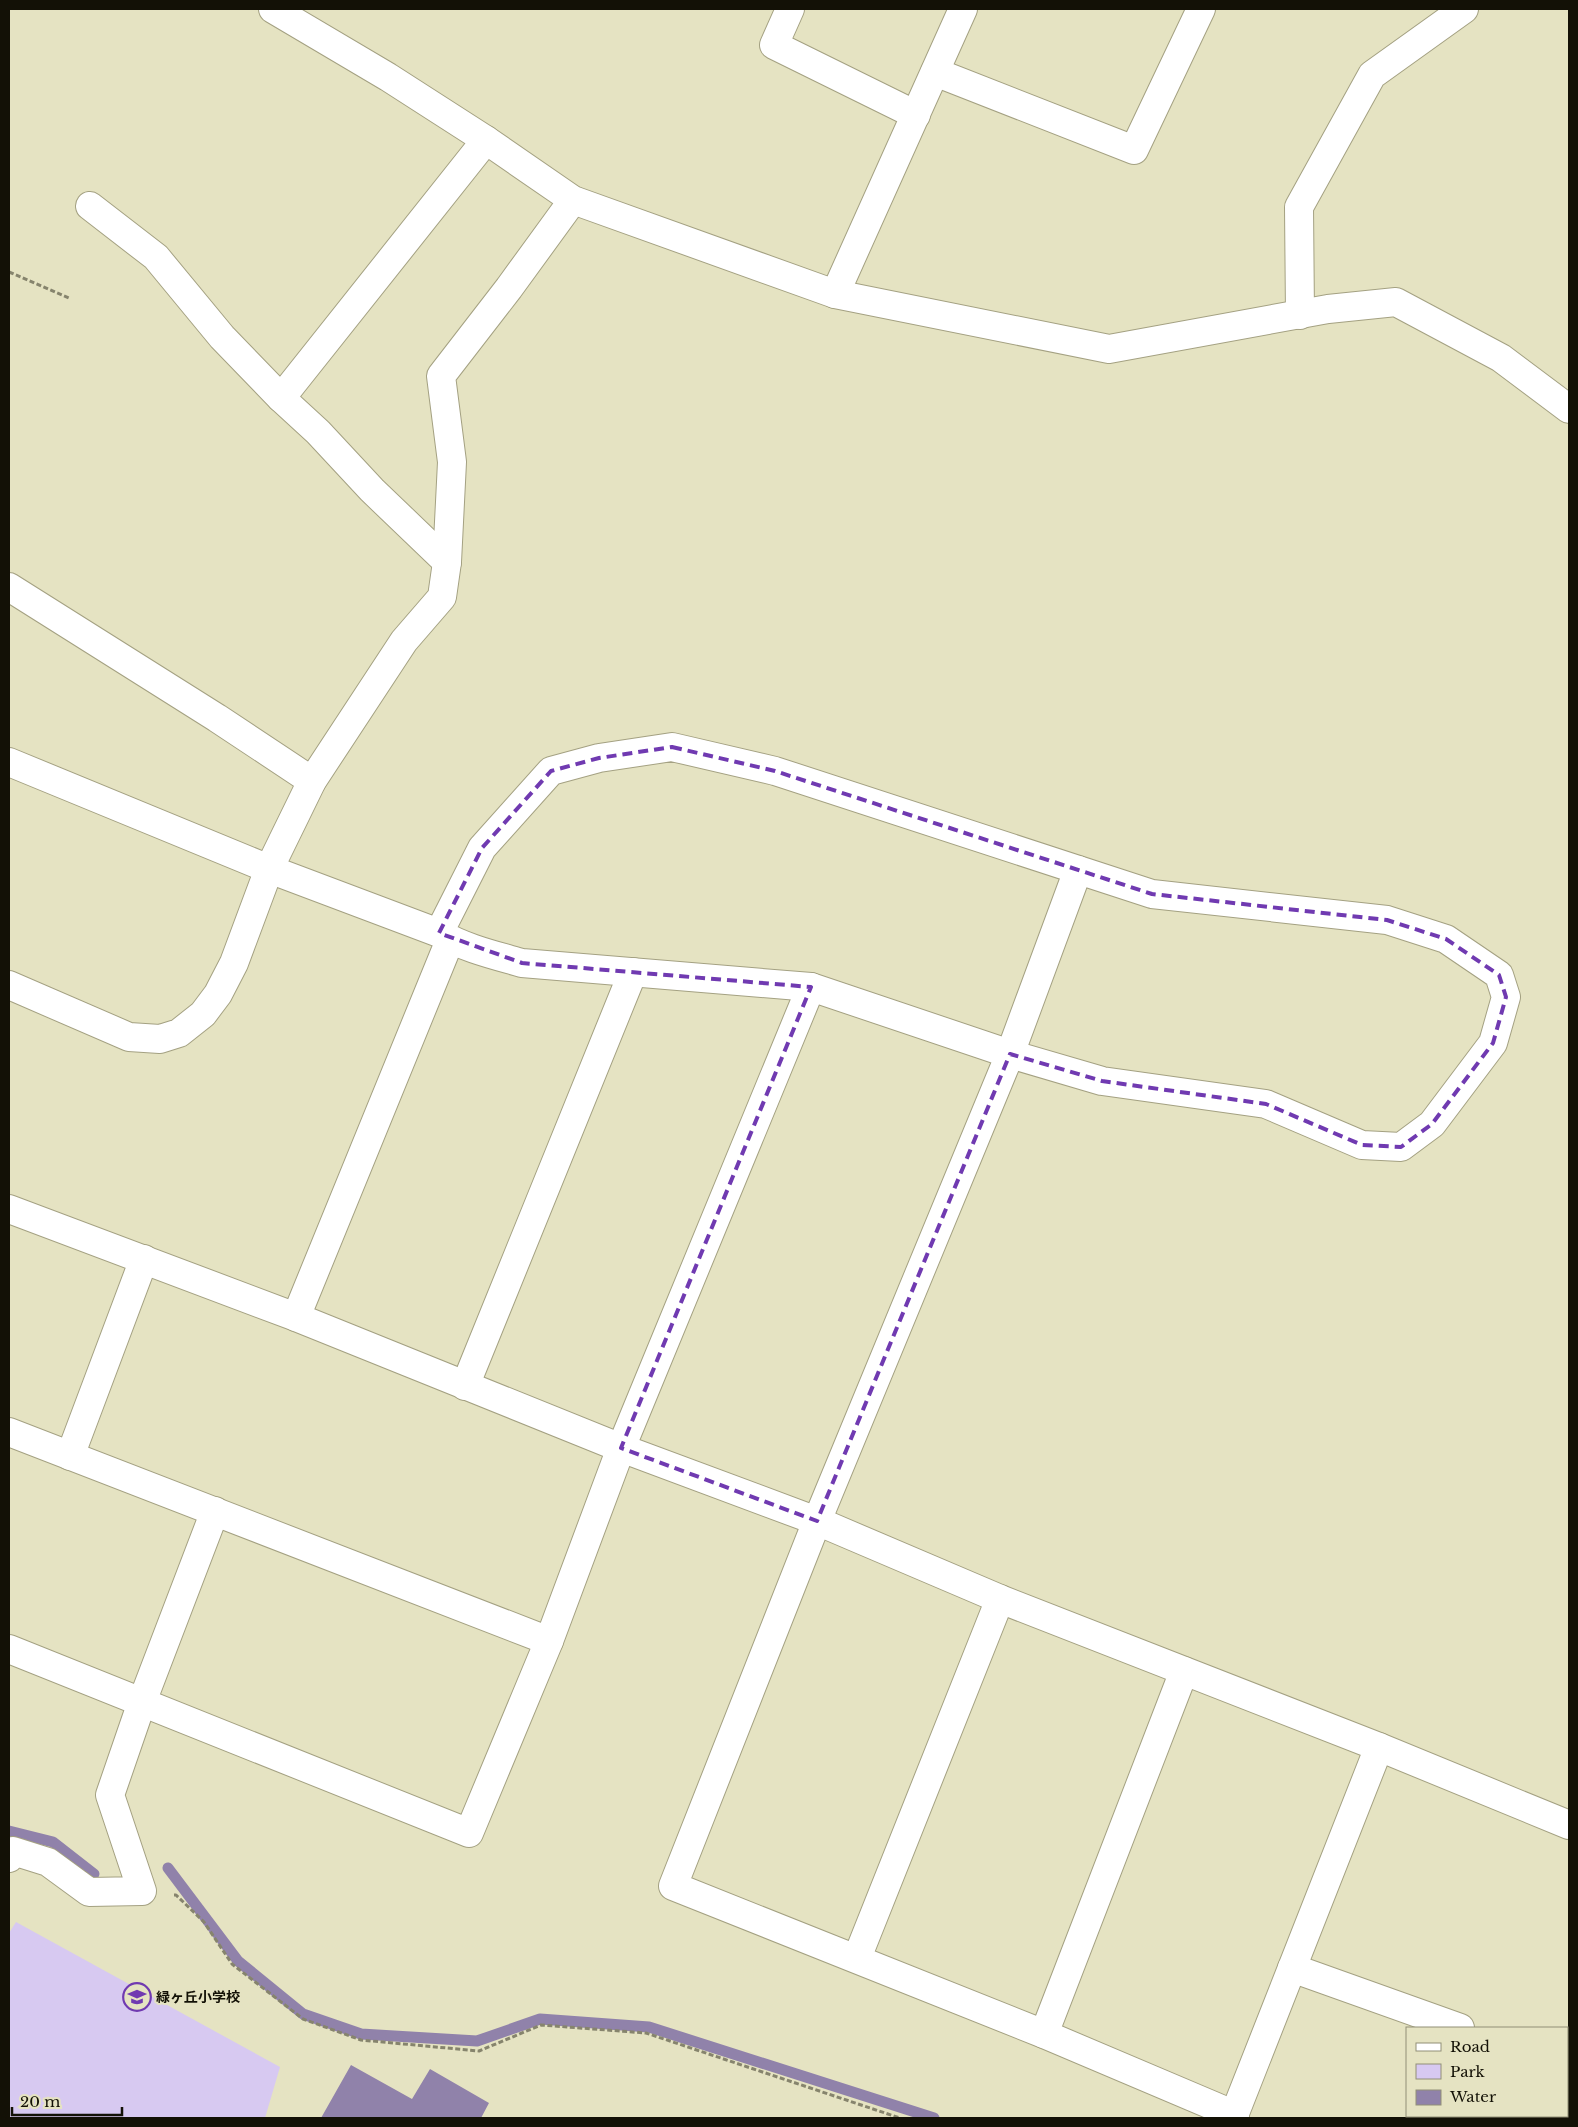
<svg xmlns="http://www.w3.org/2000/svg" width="1578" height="2127" font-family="'Libre Baskerville','Noto Sans JP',serif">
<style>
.green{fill:#d7c9f1}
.water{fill:#9082aa}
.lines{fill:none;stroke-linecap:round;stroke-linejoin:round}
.stream{stroke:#9082aa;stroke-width:11}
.minor-casing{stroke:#a4a182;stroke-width:30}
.path{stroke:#86846d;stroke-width:3;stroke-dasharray:5 2.5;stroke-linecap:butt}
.minor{stroke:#fff;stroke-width:28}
.marked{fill:none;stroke:#703ab1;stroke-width:4;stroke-dasharray:10 6;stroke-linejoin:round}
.labels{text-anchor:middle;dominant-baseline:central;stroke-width:4;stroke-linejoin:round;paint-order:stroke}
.poi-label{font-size:14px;font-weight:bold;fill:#131106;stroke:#e5e3c2;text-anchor:start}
</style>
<rect width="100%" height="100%" fill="#e5e3c2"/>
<path class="green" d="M16,1922L280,2067L265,2118H9V1933Z"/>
<path class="water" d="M351,2065L412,2099L430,2069L489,2103L481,2118H321Z"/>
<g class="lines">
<g class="stream">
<path d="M9,1831L53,1842L94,1874"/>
<path d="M168,1868L238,1961L303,2014L361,2034L477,2041L540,2019L649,2027L934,2118"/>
</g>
<defs>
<g id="minor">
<path d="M273,9L388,77L486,140L573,200L835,294L1109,349L1328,309L1396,302L1501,358L1569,409"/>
<path d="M790,9L774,45L916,115"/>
<path d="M935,72L1134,150L1201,9"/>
<path d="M90,206L156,257L222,337L281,398L318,432L372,490L447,562"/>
<path d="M835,294L963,9"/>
<path d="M1300,315L1299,207L1372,75L1464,9"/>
<path d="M281,398L486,140"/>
<path d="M9,587L217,718L312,781"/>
<path d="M9,762L269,869L439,933C464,948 494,955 522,963L811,987L1010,1054L1102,1081L1266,1104L1362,1145L1401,1147L1432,1124L1493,1043L1506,997L1499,975L1446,939L1387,920L1152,894L775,771L672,747L599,758L551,771L482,848L439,933"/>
<path d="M1078,870L1010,1054L817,1521L673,1886L1044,2034L1235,2115"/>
<path d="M9,985L129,1037L160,1039L179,1033L203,1014L218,994L234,963L269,869L312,781L404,641L442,597L447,562L452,462L441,376L509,288L573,200"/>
<path d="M9,1209L296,1317L621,1448L817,1521L1000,1599L1379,1747L1569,1825"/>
<path d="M296,1317L450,940"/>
<path d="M465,1386L633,972"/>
<path d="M9,1432L549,1641"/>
<path d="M70,1456L144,1259"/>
<path d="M9,1649L469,1833L549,1641L621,1448L811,987"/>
<path d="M9,1858L13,1851L48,1862L89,1892L142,1891L110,1795L142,1702L215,1511"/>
<path d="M857,1958L1000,1599"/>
<path d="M1292,1968L1460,2028"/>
<path d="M1044,2034L1184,1671"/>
<path d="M1567,2067L1569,2068"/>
<path d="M1233,2118L1379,1747"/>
</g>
</defs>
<use href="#minor" class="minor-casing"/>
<g class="path">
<path d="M9,272L69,298"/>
<path d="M174,1895H176L204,1922L232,1964L303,2019L361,2040L479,2051L541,2025L646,2033L900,2118"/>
</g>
<use href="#minor" class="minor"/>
</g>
<path class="marked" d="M672,747L775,771L1152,894L1387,920L1446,939L1499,975L1506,997L1493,1043L1432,1124L1401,1147L1362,1145L1266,1104L1102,1081L1010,1054L817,1521L621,1448L811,987L522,963L439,933L482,848L551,771L599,758Z"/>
<defs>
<symbol id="school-ring" viewBox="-11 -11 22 22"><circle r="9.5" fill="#e5e3c2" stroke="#703ab1" stroke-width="1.5"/><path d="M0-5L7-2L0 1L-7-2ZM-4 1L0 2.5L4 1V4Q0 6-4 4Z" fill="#703ab1"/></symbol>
</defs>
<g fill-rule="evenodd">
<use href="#school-ring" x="121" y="1981" width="32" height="32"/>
</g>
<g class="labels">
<g class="poi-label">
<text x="156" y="1997">緑ヶ丘小学校</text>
</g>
</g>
<rect width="1578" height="2127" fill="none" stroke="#131106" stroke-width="20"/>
<rect x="1406" y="2027" width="162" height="90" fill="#e5e3c2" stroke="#918f77"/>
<rect x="1416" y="2043" width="25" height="8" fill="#ffffff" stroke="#918f77"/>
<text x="1450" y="2052" font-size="15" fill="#131106">Road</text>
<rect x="1416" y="2064" width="25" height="15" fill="#d7c9f1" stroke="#918f77"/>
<text x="1450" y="2077" font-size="15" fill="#131106">Park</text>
<rect x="1416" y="2090" width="25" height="15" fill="#9082aa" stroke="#918f77"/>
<text x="1450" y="2102" font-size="15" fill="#131106">Water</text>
<path d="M12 2107v8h110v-8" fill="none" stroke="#131106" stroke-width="2.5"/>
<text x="20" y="2107" font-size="15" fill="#131106" stroke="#e5e3c2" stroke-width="4" paint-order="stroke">20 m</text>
</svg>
